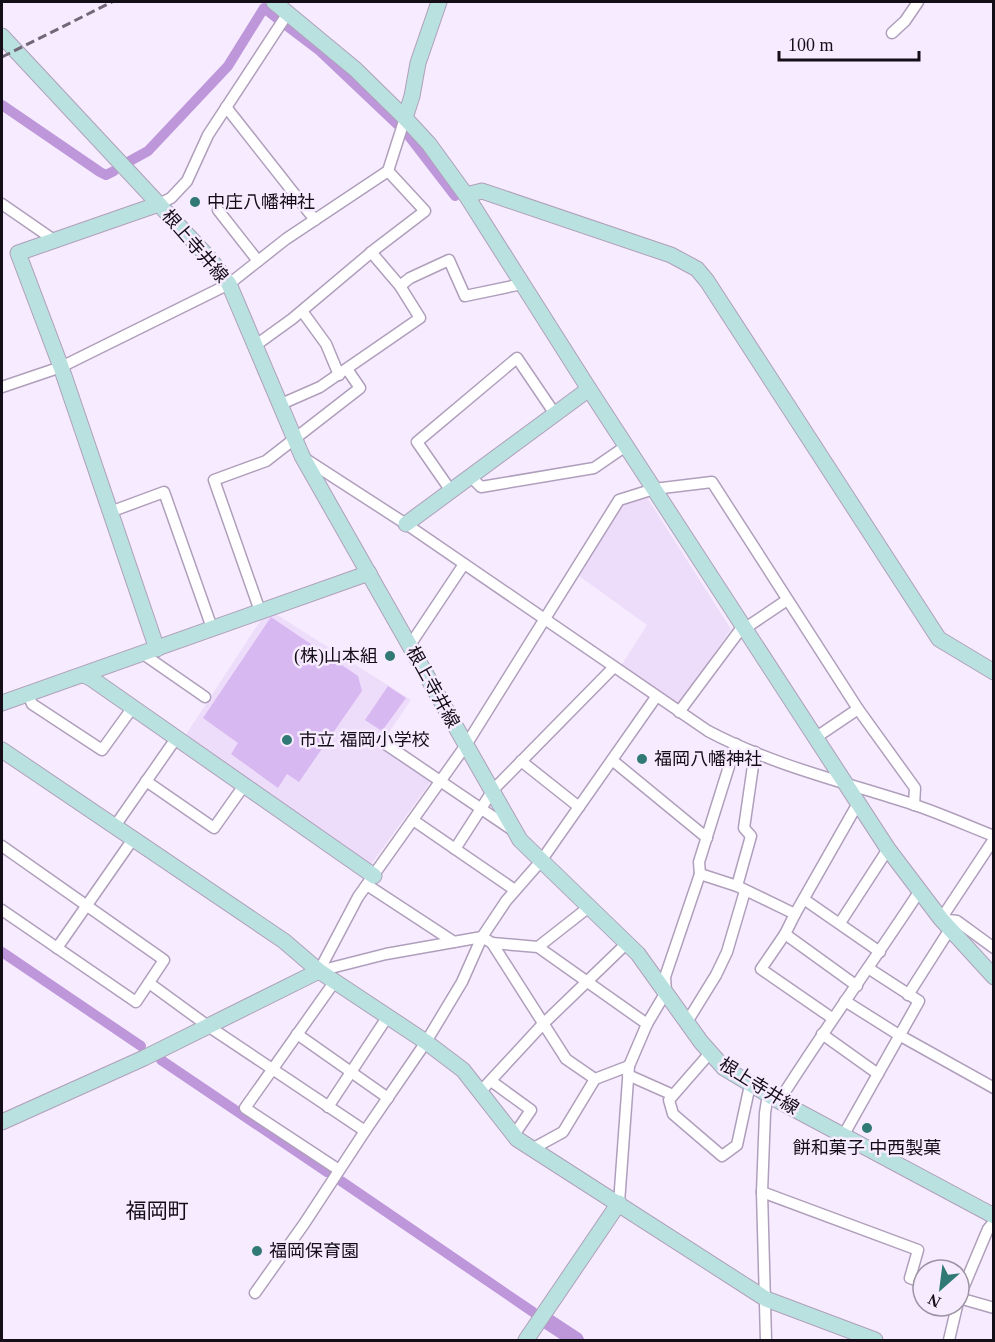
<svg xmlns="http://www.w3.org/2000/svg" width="995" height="1342" font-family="'Times New Roman','Noto Sans JP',serif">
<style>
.built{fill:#edddfa}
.green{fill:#d8b8f0}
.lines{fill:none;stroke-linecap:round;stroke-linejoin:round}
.canal{stroke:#be97da;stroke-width:10}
.river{stroke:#be97da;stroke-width:16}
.street-casing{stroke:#b09fbc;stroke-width:13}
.secondary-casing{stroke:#b09fbc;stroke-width:17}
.street{stroke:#fff;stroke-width:10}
.secondary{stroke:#b9e1df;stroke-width:15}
.rail{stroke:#716977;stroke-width:3;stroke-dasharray:9 4.5;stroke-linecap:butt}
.poi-dot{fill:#317975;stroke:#f7ecff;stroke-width:2}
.labels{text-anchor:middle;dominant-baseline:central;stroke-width:5;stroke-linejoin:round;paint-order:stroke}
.poi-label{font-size:18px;fill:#140e18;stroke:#f7ecff;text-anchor:start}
.street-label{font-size:18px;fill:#140e18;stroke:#f7ecff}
.quarter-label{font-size:21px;fill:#140e18;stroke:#f7ecff}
</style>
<rect width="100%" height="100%" fill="#f7ecff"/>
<g class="built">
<path d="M646,496L731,629L679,705L621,666L647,625L579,576L622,504Z"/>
<path d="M268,609L411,700L381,744L432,780L370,866L185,736Z"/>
</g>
<g class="green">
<path d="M271,617L358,676L362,691L299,782L287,774L278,788L231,754L238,743L203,718Z"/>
<path d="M388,686L406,698L382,731L365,720Z"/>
</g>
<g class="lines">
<g class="canal">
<path d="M287,26L320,51L397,124"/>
<path d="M2,105L100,172L106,175L114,171"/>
<path d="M408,135L455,196"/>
<path d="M128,162L148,151L228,66L264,8L278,19"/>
<path d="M2,952L141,1046"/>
<path d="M161,1060L327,1172"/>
<path d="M341,1181L533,1312"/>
</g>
<path class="river" d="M547,1321L576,1340"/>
<defs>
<g id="street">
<path d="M892,33L905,21L918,2"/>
<path d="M226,107L315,220"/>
<path d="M2,204L54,240"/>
<path d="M159,204L171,198L187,181L208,135L288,13"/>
<path d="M218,210L258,261"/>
<path d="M400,286L410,278L449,260L465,296L522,284"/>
<path d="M302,311L326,344L339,375"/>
<path d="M256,345L292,319L374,250L425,211L388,171"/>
<path d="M2,387L61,367L229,284L286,239L388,171L405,118"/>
<path d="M279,405L320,387L420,318L400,286L371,252"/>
<path d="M304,458L406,524L708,731C772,765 844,782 912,804C939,813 966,825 994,836"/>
<path d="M471,477L481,487L594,468L626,446"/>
<path d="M451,491L417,442L517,358L555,414"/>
<path d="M110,512L164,492L212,628"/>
<path d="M260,611L214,480L266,461L360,388L347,369"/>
<path d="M410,645L464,564"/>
<path d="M143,654L205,697"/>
<path d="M28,694L32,704L102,750L133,707"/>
<path d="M679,712L743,626L750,625L787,600"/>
<path d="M815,738L858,709"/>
<path d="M387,745L514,831"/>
<path d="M612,760L707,838"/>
<path d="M521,761L579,807"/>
<path d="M146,781L214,828L245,784"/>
<path d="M413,820L515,890"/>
<path d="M115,826L177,737"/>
<path d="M994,839L941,919L957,921L994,948"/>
<path d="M2,846L164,960L136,1002L2,910"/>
<path d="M455,849L493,790L614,667"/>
<path d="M700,874L737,886L795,914L785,934L857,986"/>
<path d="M367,885L454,942"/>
<path d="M737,886L751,836L744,828L755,752"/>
<path d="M805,900L880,952"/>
<path d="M795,914L857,805"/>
<path d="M840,923L888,849"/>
<path d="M785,934L761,969L832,1018"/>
<path d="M492,943L538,947L647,1024"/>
<path d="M538,947L589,907"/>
<path d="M57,948L133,839"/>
<path d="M319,971L358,897L466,745L619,500L654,489L712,482L858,709L915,788L914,805"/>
<path d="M319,971L386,954L482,937L492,943L566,1059L595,1079L629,1066"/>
<path d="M335,981L245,1108L339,1170"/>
<path d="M149,983L208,1026L365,1131"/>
<path d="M908,995L950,929"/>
<path d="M845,1001L899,1035L994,1088"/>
<path d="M687,1022L716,975L727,952L745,891"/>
<path d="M297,1034L388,1098"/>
<path d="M822,1034L878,1074"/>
<path d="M710,1053L669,1100L673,1114L722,1156L737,1145L750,1085"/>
<path d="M628,1075L673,1095"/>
<path d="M491,1081L531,1110L514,1135"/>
<path d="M480,1092L542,1025L627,943"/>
<path d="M779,1101C824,1030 873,962 919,892"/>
<path d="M328,1107L388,1016"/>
<path d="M843,1136L919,1001L868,968"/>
<path d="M532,1149L563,1132L595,1079"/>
<path d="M762,1192L918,1250L910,1278L923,1283"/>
<path d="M619,1203L629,1066L647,1024L666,992L665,977L700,874L699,862L736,744"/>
<path d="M255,1293L304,1224L365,1131L426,1042L462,982L482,937L506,901L541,861L656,697"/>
<path d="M959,1298L988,1229L994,1222"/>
<path d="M959,1298L994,1308"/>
<path d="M766,1340L762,1192L765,1113L768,1094"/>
<path d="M949,1340L957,1306"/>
</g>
<g id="secondary">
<path d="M274,2L355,69L405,118L429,144L466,195L589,389L888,849L941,919L994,977"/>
<path d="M2,36L210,259L229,284L302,456L520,840L638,954L701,1042L724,1068L779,1101L994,1216"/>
<path d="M405,118L412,96L418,63L439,2"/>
<path d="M466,195L482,191L671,255L697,269L707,281L939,639L994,672"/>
<path d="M406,524L589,389"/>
<path d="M157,649L61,367L18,253L159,204"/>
<path d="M84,675L92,679L374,876"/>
<path d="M2,703L369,573"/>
<path d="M2,750L284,941L319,971L426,1042L463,1070L517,1139L766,1299L875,1340"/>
<path d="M2,1122L144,1058L319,971"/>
<path d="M526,1340L619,1203"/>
</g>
</defs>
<use href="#street" class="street-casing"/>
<use href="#secondary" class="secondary-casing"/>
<use href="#street" class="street"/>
<use href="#secondary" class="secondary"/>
<path class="rail" d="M2,57L112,2"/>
</g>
<g class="poi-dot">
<circle cx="195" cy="202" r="6"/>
<circle cx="390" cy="656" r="6"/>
<circle cx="287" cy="740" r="6"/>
<circle cx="642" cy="759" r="6"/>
<circle cx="867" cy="1128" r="6"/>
<circle cx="257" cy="1251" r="6"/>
</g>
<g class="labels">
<g class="poi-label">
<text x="207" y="202">中庄八幡神社</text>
<text x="378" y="656" text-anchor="end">(株)山本組</text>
<text x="299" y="740">市立 福岡小学校</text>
<text x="654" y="759">福岡八幡神社</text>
<text x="867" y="1148" text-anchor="middle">餅和菓子 中西製菓</text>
<text x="269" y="1251">福岡保育園</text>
</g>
<g class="street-label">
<text transform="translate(195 246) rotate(49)">根上寺井線</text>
<text transform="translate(433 687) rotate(61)">根上寺井線</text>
<text transform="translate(759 1086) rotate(32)">根上寺井線</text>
</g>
<g class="quarter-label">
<text x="157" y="1211">福岡町</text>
</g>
</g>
<rect width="995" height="1342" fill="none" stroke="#140e18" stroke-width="6"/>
<g transform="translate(941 1288) rotate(208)"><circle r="28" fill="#f7ecff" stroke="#9c93a3" stroke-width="1.5"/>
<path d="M0-4.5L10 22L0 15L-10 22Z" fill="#317975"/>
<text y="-9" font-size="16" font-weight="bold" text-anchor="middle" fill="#140e18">N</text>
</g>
<path d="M779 51v9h140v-9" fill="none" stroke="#140e18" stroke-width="3"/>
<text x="788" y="51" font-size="18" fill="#140e18" stroke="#f7ecff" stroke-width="4.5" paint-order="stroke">100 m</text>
</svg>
